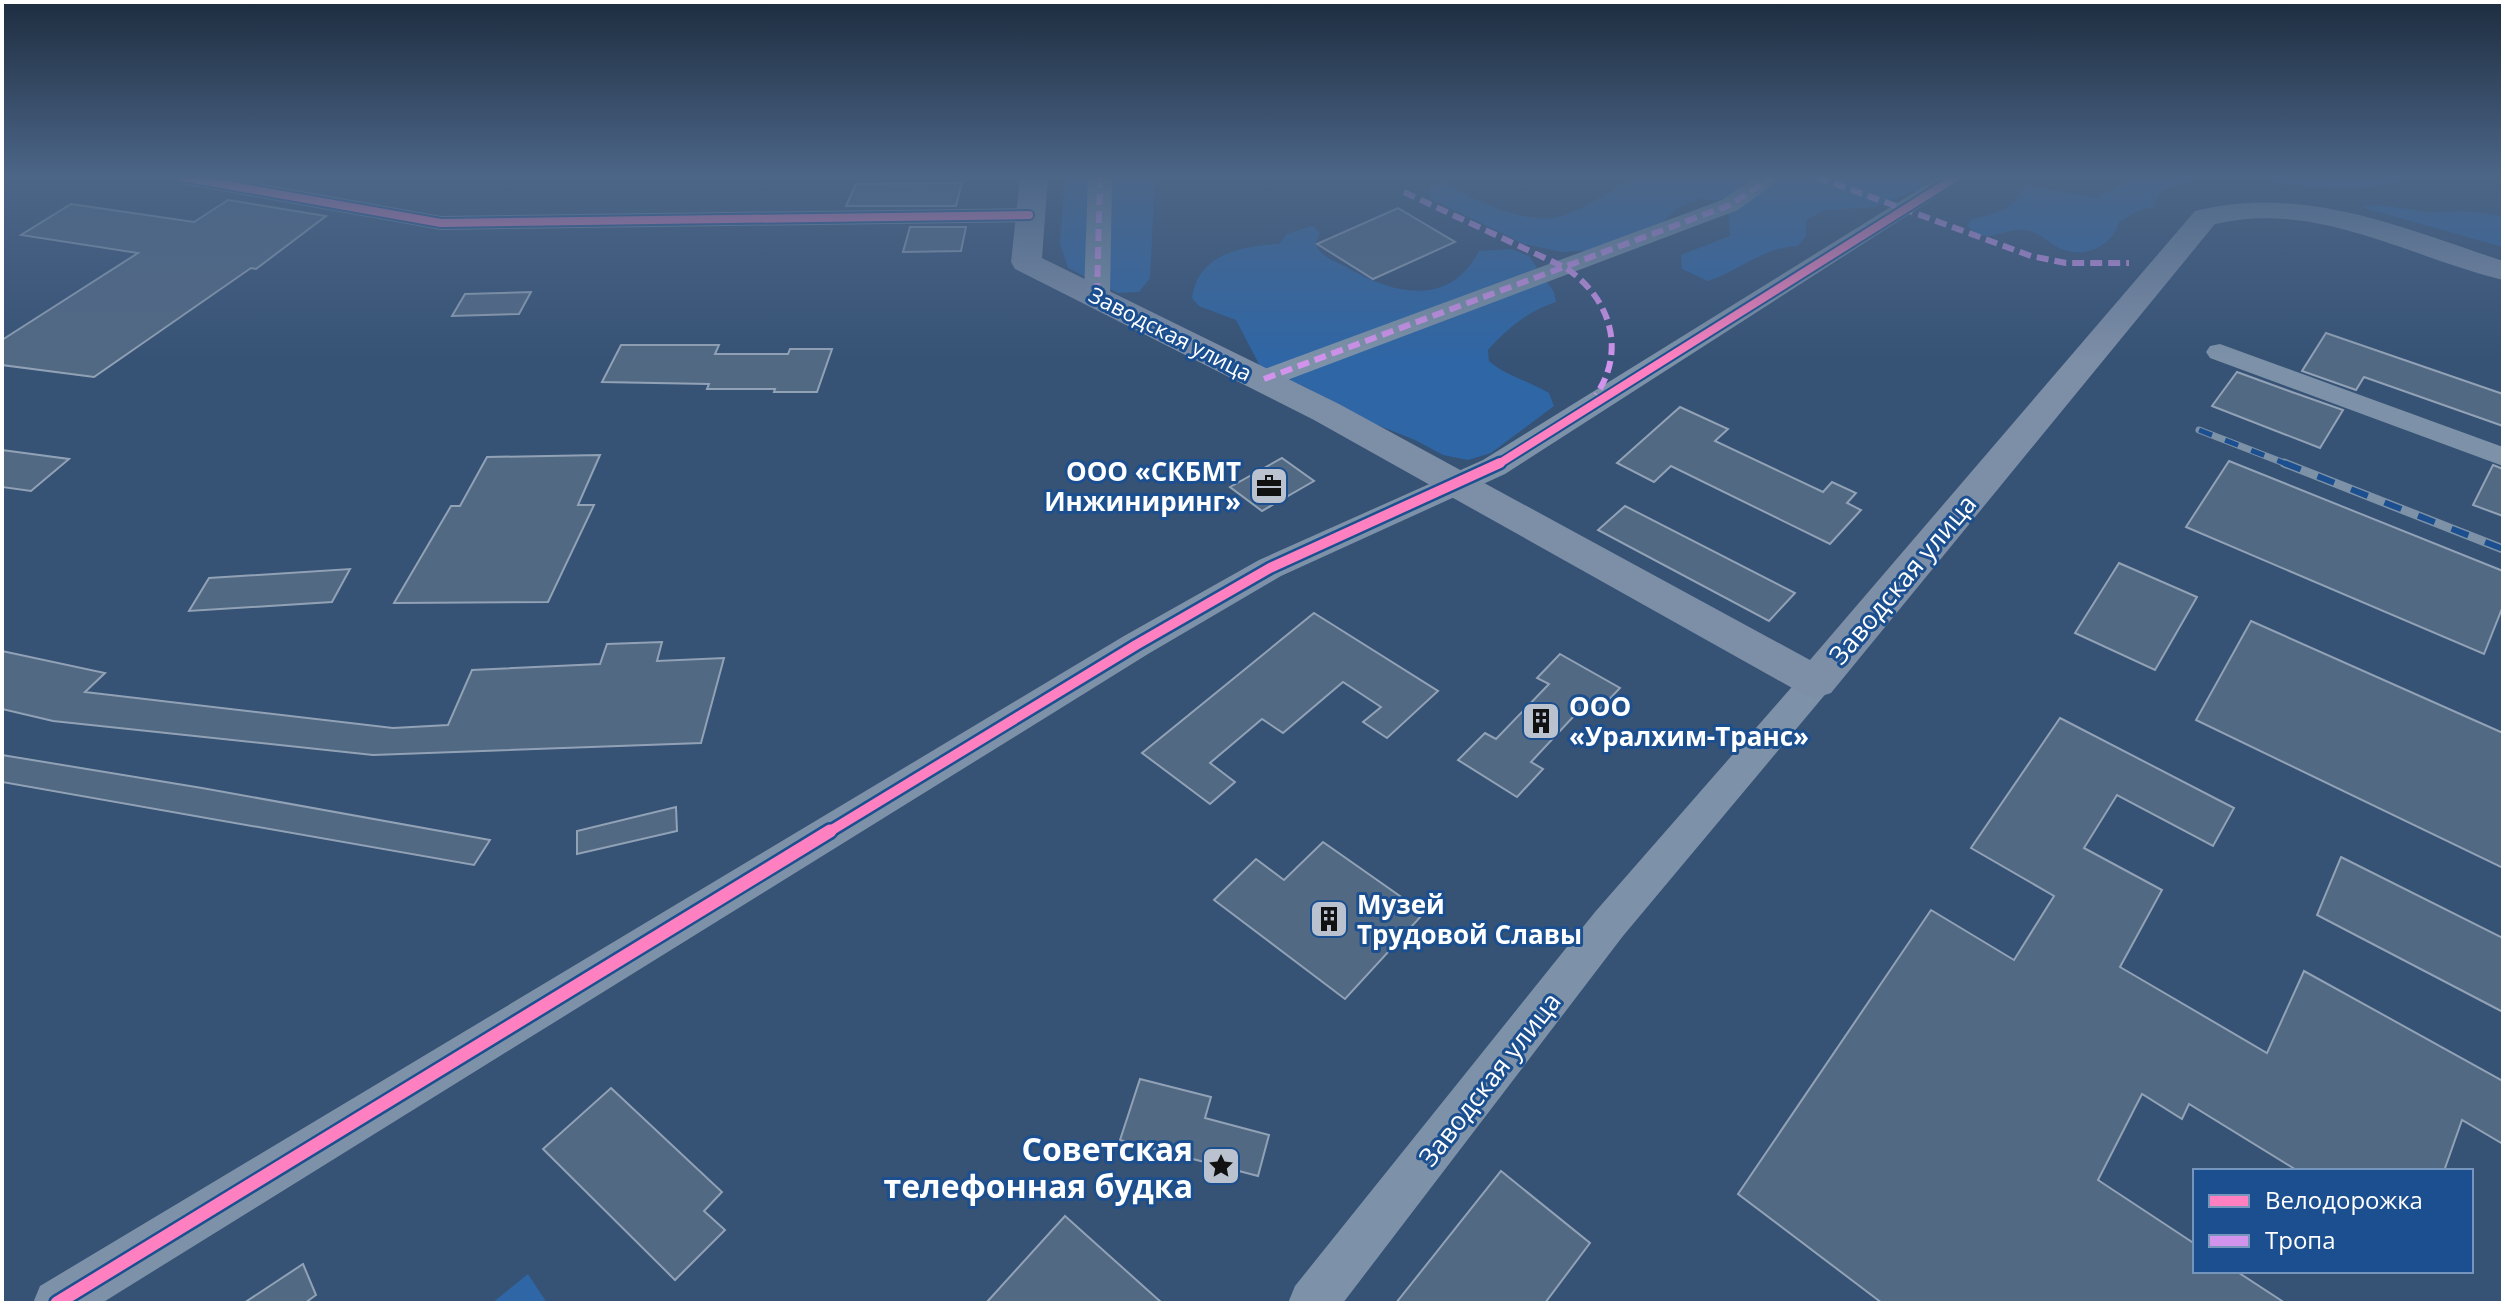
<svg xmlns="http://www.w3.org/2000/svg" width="2505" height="1305" font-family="'Open Sans',sans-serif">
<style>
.green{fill:#2f66a5}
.building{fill:#526984;stroke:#92a2b6;stroke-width:2}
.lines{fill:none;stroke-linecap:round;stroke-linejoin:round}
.minor{fill:#7d92a8;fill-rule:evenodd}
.major{fill:#7d8ea7;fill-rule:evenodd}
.rail-far1-casing{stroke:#7e92a7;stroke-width:7}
.rail-casing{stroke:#7e92a7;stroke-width:9}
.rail-far1{stroke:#1b4f8f;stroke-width:5;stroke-dasharray:14;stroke-linecap:butt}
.rail{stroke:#1b4f8f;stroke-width:6;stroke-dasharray:18;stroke-linecap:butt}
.quiet{stroke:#d193ec;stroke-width:6;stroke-dasharray:12 6;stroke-linecap:butt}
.cycleway-far2-casing{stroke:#1b4f8f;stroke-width:12}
.cycleway-far1-casing{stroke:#1b4f8f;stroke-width:15}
.cycleway-casing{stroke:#1b4f8f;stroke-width:18}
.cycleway-far2{stroke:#ff80c0;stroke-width:8}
.cycleway-far1{stroke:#ff80c0;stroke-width:10}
.cycleway{stroke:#ff80c0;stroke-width:13}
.labels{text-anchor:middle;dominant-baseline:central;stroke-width:6;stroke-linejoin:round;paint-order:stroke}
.far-street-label{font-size:22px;fill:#fff;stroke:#1b4f8f}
.poi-label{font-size:26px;font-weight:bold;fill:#fff;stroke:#1b4f8f;text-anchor:start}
.street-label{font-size:26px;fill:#fff;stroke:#1b4f8f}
.near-poi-label{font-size:32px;font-weight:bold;fill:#fff;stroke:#1b4f8f;text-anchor:end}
</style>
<rect width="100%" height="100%" fill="#365274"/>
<g class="green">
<path d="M1065,177H1155L1150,278L1139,292L1118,293L1068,268L1060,243Z"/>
<path d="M1636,177H1929L1923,188L1875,207L1825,210L1806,220V236L1798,246C1764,247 1740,270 1708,281L1682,269L1681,255L1730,236L1728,202L1701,199L1679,207L1663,222L1590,250L1562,252L1524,244L1430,198V187L1443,182C1473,200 1529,228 1565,215C1589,207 1612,189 1636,177Z"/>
<path d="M2154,177H2401L2398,182C2373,187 2350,190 2324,188C2269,184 2211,164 2159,193L2153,207L2139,210L2119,222C2113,245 2087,258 2064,250C2050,245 2041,232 2025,230C2004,227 1985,248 1967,225L1971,220C2000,212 2010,212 2026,185L2096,198L2129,180Z"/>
<path d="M2380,205L2433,213L2464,211L2503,216V247L2361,207Z"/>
<path d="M1312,226L1320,233L1315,244C1323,259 1336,261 1350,269C1395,295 1450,307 1479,251L1512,249L1529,256L1554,292L1556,302C1528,311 1508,328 1488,350L1489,361C1506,376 1529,381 1549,393L1554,406L1491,453L1468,460L1443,455L1415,440L1342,411L1307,388L1262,370L1236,320L1199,306L1192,298C1198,254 1241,246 1279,244L1287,234Z"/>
<path d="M528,1274L547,1303H492Z"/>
</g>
<g class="building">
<path d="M962,183L956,206H846L856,184Z"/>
<path d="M228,200L326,216L256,269L251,268L94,377L2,365V340L138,253L21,235L71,204L194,222Z"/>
<path d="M1398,208L1455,242L1373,279L1317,244Z"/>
<path d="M910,227H966L961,251L903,252Z"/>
<path d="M531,292L519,314L452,316L465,294Z"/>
<path d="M2326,333L2503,394V426L2364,377L2356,390L2302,371Z"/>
<path d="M621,345H719L715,354H788L790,349H832L817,392H774L775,389H707L709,384L602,382Z"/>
<path d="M2237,372L2289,391L2343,410L2320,448L2212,406Z"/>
<path d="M1680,407L1728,429L1715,441L1823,492L1832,482L1856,493L1847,503L1861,510L1830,544L1671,466L1654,482L1617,463Z"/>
<path d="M2,450L69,459L31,491L2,487Z"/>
<path d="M600,455L578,505H594L548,602L394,603L451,506H460L487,457Z"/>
<path d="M1282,458L1314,481L1262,511L1230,487Z"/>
<path d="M2229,461L2503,571V606L2484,654L2186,527Z"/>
<path d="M2493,465L2503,469V516L2473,505Z"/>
<path d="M1625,506L1795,593L1769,621L1598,530Z"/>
<path d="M2119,563L2197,597L2155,670L2075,633Z"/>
<path d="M350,569L332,602L189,611L209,578Z"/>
<path d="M1314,613L1438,691L1387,738L1363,722L1381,707L1343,682L1283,733L1262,719L1210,763L1235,782L1210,804L1142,753Z"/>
<path d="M2251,621L2503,733V868L2196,720Z"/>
<path d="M662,642L657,661L724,658L701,743L373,755L53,721L2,709V651L105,673L85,692L393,728L448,725L472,670L600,664L607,644Z"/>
<path d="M1560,654L1620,688L1599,710L1586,703L1531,762L1543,769L1517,797L1458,760L1485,733L1496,739L1549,684L1537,678Z"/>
<path d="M2060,718L2234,808L2213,846L2117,795L2084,848L2162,890L2120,967L2267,1053L2304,971L2503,1081V1144L2462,1120L2444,1171H2298L2189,1104L2182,1119L2142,1094L2098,1180L2195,1244V1271H2236L2285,1303H1882L1738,1194L1931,910L2014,960L2054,896L1971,848Z"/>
<path d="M2,755L202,788L490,840L474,865L2,782Z"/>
<path d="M676,807L677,831L577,854V831Z"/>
<path d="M1323,842L1424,913L1345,999L1214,900L1256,859L1284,880Z"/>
<path d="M2341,857L2503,938V1012L2317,915Z"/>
<path d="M1140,1079L1211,1097L1205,1118L1269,1135L1258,1176L1120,1140Z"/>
<path d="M611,1088L722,1192L704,1211L725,1230L675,1280L543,1149Z"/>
<path d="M1501,1171L1590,1243L1545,1303H1396Z"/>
<path d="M1065,1216L1162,1303H986Z"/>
<path d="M303,1264L316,1295L305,1303H244Z"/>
</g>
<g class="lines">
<g class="minor">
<path d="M171,177H224L441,216L1029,208L1041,215L1029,222L441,230L182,184Z"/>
<path d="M1088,177H1112L1110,295L1097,303L1084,295Z"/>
<path d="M1756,177H1783L1738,210L1274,385H1254L1250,379L1254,373L1722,200Z"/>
<path d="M1939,177H1967L1505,474L1281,576L1148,654L102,1303H33L40,1286L1124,636L1259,560L1483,460Z"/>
<path d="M2220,344L2503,447V466L2210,358L2206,352L2210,346Z"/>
<path d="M1816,669L1828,673L1833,682L1828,691L1623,936L1343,1303H1288L1295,1286L1595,912L1804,673Z"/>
</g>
<path class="major" d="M1020,177H1048L1042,258L1339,404L1810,660L2195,211C2303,184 2401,227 2503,261V280C2408,257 2316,200 2215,224L1831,693L1816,698L1801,693L1314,420L1015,269L1011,262Z"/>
<defs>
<path id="rail-far1" d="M2199,430L2289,465"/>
<path id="rail" d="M2284,463L2503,549"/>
</defs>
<use href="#rail-far1" class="rail-far1-casing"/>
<use href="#rail" class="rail-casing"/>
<use href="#rail-far1" class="rail-far1"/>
<use href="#rail" class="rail"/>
<g class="quiet">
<path d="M1817,177L2031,256L2066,263H2129"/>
<path d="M1404,192L1564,267C1610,296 1627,350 1596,395"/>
<path d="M1097,295L1100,177"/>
<path d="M1264,379L1730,205L1772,177"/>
</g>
<defs>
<g id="cycleway-far2">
<path d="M182,177L441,223L1029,215"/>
<path d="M1497,465L1956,177"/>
</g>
<path id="cycleway-far1" d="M827,833L1136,645L1270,568L1500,463"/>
<path id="cycleway" d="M57,1303L830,831"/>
</defs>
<use href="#cycleway-far2" class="cycleway-far2-casing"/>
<use href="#cycleway-far1" class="cycleway-far1-casing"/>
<use href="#cycleway" class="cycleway-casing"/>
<use href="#cycleway-far2" class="cycleway-far2"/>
<use href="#cycleway-far1" class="cycleway-far1"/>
<use href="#cycleway" class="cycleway"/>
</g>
<linearGradient id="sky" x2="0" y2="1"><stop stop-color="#1e2d40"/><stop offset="0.49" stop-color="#4c6688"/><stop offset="1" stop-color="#4c6688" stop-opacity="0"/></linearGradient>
<rect width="2505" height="360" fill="url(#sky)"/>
<defs>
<symbol id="office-square" viewBox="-11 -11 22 22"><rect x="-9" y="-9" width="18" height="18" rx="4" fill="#b9c2ce" stroke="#1b4f8f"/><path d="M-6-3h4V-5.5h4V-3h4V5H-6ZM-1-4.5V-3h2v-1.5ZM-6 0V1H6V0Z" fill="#111"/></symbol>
<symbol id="building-square" viewBox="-11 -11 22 22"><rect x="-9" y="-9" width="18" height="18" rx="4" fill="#b9c2ce" stroke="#1b4f8f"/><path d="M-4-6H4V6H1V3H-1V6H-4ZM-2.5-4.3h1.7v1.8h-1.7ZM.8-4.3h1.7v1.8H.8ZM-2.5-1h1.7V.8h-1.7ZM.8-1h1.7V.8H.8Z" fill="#111"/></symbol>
<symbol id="sight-square" viewBox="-11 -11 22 22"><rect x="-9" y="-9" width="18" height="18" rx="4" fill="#b9c2ce" stroke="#1b4f8f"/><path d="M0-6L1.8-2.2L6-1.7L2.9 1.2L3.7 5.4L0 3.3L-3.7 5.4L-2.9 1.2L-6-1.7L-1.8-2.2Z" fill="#111"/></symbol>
</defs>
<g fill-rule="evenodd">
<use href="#office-square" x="1247" y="464" width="44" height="44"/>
<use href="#building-square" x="1519" y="699" width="44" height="44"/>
<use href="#building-square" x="1307" y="897" width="44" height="44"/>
<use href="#sight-square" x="1199" y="1144" width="44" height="44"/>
</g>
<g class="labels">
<g class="far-street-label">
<text transform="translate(1171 333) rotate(27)">Заводская улица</text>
</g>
<g class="poi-label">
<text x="1241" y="471" text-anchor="end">ООО «СКБМТ<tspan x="1241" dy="30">Инжиниринг»</tspan></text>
<text x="1569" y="706">ООО<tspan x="1569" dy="30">«Уралхим-Транс»</tspan></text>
<text x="1357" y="904">Музей<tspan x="1357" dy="30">Трудовой Славы</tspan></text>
</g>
<g class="street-label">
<text transform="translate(1902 579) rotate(-50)">Заводская улица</text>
<text transform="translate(1489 1079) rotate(-52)">Заводская улица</text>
</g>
<g class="near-poi-label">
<text x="1193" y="1148">Советская<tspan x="1193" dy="37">телефонная будка</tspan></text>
</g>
</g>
<rect width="2505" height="1305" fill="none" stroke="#ffffff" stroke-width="8"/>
<rect x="2193" y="1169" width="280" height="104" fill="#1b4f8f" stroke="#7695bc" stroke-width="2"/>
<rect x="2209" y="1195" width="40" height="12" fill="#ff80c0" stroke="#7695bc" stroke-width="2"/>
<text x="2265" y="1209" font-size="24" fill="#ffffff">Велодорожка</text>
<rect x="2209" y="1235" width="40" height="12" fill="#d193ec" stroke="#7695bc" stroke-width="2"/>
<text x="2265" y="1249" font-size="24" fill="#ffffff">Тропа</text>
</svg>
